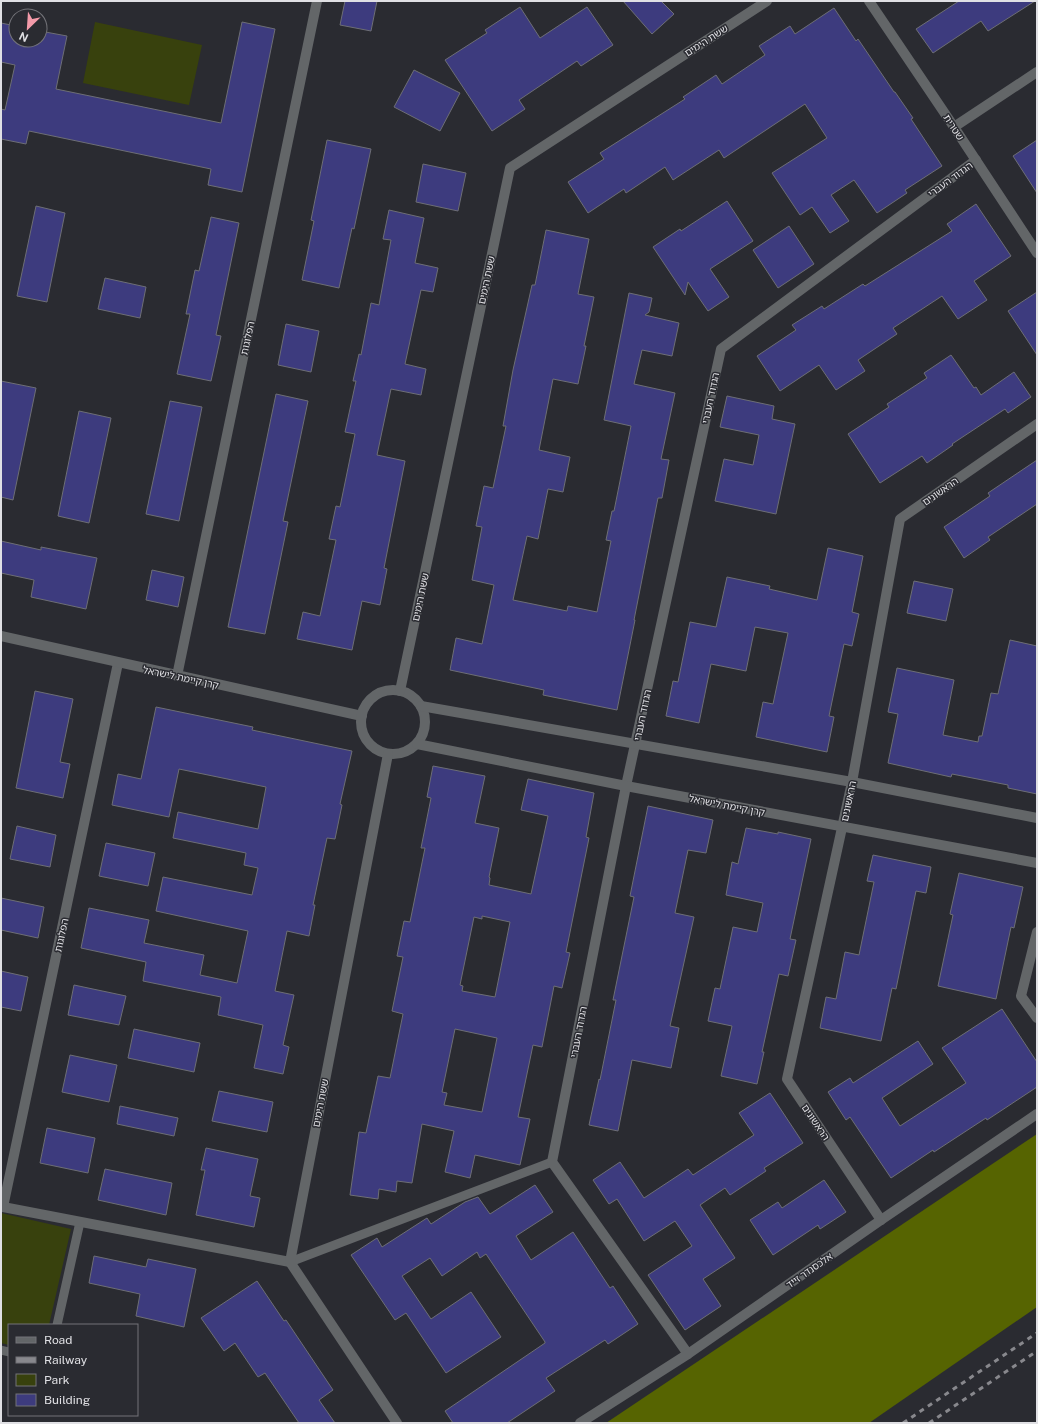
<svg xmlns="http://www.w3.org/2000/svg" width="1038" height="1424" font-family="'Public Sans','Noto Sans Hebrew',sans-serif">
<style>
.green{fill:#38410d}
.forest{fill:#566401}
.building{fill:#3d3b7e;stroke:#6d6e75;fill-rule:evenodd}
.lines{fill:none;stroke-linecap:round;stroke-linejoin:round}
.service{stroke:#636668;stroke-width:9}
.minor{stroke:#636668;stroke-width:10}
.tertiary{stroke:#636668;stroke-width:10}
.rail{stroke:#88888d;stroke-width:3;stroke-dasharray:5 5;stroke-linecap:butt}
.labels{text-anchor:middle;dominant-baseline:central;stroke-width:3;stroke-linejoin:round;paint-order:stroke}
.street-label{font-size:10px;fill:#e0e0e4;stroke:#2a2b31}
</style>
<rect width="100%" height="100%" fill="#2a2b31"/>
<g class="green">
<path d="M95,22L202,45L189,105L83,83Z"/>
<path d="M1,1213L71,1229L49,1325H9V1345L1,1343Z"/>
</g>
<path class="forest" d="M1037,1134V1307L869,1423H606Z"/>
<g class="building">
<path d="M345,1H377L371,31L340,25Z"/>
<path d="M623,1H661L674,14L652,34Z"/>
<path d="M959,1H1035L988,31L981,21L933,53L916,29Z"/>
<path d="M520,7L540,38L587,7L613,45L581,66L577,61L519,100L525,109L492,131L445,60L487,33L485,30Z"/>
<path d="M834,8L856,41L858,39L894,92H895L913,118L911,119L942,166L905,190L907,193L877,213L854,180L831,195L849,221L830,233L812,207L800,215L772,173L827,138L805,104L724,158L719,150L673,180L665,167L626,193L624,189L588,213L568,182L604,159L600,153L685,99L683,97L716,75L722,84L765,55L759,46L790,26L795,34Z"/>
<path d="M242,22L275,29L242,192L208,185L211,169L29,131L26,144L1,139V109L5,110L15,65L1,62V23L16,26V40H40V31L67,36L56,89L221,123Z"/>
<path d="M414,70L460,93L440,131L394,107Z"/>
<path d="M327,140L371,149L354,229L352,228L339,288L302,280L314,221L311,220Z"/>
<path d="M1037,140V193L1013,156Z"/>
<path d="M423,164L466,173L458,211L416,202Z"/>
<path d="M727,201L753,241L710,269L729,297L708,311L688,282L685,295L653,247L680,229L681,231Z"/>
<path d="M976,204L1011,256L974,281L987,300L958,319L942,296L893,328L897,334L858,360L865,371L836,390L819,365L780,391L757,356L796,330L792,325L822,306L824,309L863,284L865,286L952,231L947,224Z"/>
<path d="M36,206L65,213L47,302L17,296Z"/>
<path d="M389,210L424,218L415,263L438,268L433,292L421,290L405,364L426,369L421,395L391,389L377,455L405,461L384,568L387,569L380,605L362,601L352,650L297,639L303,612L320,616L336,540L329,539L336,506L340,507L355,434L345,432L356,381H353L359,354L361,355L371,303L379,305L391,240L383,239Z"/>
<path d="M211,217L239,223L216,335L221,336L211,381L177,374L190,314H186L195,270L199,271Z"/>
<path d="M789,226L814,264L778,288L753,250Z"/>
<path d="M546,230L589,239L578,294L594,297L584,346H586L578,384L553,379L539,450L570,457L563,492L548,489L538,539L527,536L513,600L567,611L568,606L597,612L611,541L606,540L612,511H614L631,426L604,420L629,293L652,298L649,312L645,315L679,323L672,356L642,350L634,384L675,393L661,459L669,460L662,498H658L634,620H635L617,710L543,695L544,690L450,670L456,638L482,644L494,585L472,580L482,527L476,526L484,486L493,488L506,426H503L513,370L532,285H535Z"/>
<path d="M105,278L146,287L140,318L98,309Z"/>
<path d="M1037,292V355L1008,311Z"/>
<path d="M286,324L319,331L311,372L278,365Z"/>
<path d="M951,355L974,388L976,387L981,395L1014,372L1031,397L1008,413L1005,409L952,444L953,445L927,463L922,456L880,483L848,434L889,407L887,404L927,378L924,373Z"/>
<path d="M1,381L36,388L13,500L1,497Z"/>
<path d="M276,394L308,401L283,521L288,522L265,634L228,627Z"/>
<path d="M727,396L774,406L772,419L795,424L776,514L715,501L724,459L753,465L759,435L720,427Z"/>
<path d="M170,401L202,407L179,521L146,514Z"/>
<path d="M79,411L111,418L89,523L58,516Z"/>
<path d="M1037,460V504L988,537L990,540L964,558L944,527L990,496L988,493Z"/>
<path d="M1,541L41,550V547L97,558L86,609L31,597L34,580L1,573Z"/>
<path d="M828,548L863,556L852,612L859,614L852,646L844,644L829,716L834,717L827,752L756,737L763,702L773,704L788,633L755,627L746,671L711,664L699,723L666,716L673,681L678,682L690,622L716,627L727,577L770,586L769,589L817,600Z"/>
<path d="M152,570L184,577L178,607L146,600Z"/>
<path d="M914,581L953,589L946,621L907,613Z"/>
<path d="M1010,640L1037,646V794L1008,788V785L952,774L951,777L888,763L898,714L888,712L897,668L954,680L943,735L978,742L979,736H982L991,693L998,694Z"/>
<path d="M35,691L73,699L60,762L70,764L63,798L16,788Z"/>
<path d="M156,707L253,727L252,730L352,751L340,804L342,805L335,839L327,838L313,905H315L309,936L287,931L275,991L294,995L283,1045L289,1047L283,1074L254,1068L263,1025L218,1015L221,997L143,981L146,962L81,948L89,908L149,920L144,943L204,955L200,975L237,983L248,931L156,911L163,877L252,895L258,868L244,865L246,853L173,838L178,812L258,829L266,787L179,769L169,817L112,805L118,774L141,779Z"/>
<path d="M433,766L485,776L475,823L499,828L489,877L490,878L489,885L531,894L548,816L521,810L528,779L594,793L586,837L589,838L566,952L570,953L562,988L554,986L542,1047L533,1045L518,1117L530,1119L520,1165L475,1155L470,1178L445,1172L454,1131L422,1124L412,1183L397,1181L396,1192L379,1189L378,1199L350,1195L359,1132L366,1133L378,1076L390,1078L403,1014L392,1011L403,957L397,956L404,921L410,922L425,848H421L431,798L427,797ZM482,916L510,922L495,997L462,991L463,986L460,985L474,917L482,919ZM455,1029L497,1038L482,1112L444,1105L447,1093L442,1092Z"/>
<path d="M648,806L713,820L706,853L688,850L675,913L694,917L670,1026L679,1028L671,1068L632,1060L618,1131L589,1125L599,1079L600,1080L616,1000H613L634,897L630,896Z"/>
<path d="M17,826L56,835L50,867L10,859Z"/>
<path d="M746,828L778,834V832L811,839L790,939L796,940L788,976L779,974L762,1052H764L757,1084L721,1076L732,1026L708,1021L715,988L720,989L733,927L757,932L763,903L726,895L732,862L738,864Z"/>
<path d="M106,843L155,853L148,886L99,876Z"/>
<path d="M873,855L931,867L926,893L916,891L896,989L892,988L881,1041L820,1028L826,997L836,999L845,952L859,955L874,882L867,881Z"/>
<path d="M959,873L1023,887L1014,928L1011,927L996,999L938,986L953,915L950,914Z"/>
<path d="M1,898L44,907L38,938L1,930Z"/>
<path d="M1,971L28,977L21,1011L1,1007Z"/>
<path d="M74,985L126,996L119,1025L68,1015Z"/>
<path d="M1002,1009L1037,1062V1087L987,1120L986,1118L934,1152L933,1150L891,1178L850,1117L846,1120L828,1092L850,1078L853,1083L918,1041L933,1064L882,1098L900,1126L966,1083L942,1048Z"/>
<path d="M134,1029L200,1043L194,1072L128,1058Z"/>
<path d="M70,1055L117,1065L109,1102L62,1092Z"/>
<path d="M219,1091L273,1102L267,1132L212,1121Z"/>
<path d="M770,1093L803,1143L764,1168L766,1171L730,1195L725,1188L700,1205L735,1258L703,1279L721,1306L685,1330L648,1275L692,1246L675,1221L644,1241L617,1199L609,1204L593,1180L620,1162L644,1198L688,1169L693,1175L754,1135L739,1113Z"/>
<path d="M120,1106L178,1118L174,1136L117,1124Z"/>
<path d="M47,1128L95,1138L88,1173L40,1163Z"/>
<path d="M206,1148L258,1159L250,1196L260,1198L254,1227L196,1215L205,1170H201Z"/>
<path d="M105,1169L172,1183L166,1215L98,1200Z"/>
<path d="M824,1180L846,1212L820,1229L818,1225L773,1255L750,1220L778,1202L782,1208Z"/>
<path d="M535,1185L553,1212L516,1236L531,1260L573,1232L610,1288L613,1286L638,1324L608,1344L605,1340L546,1378L555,1391L507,1423H453L445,1411L545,1343V1342L486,1254L480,1258L477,1252L442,1276L430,1258L402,1276L431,1319L471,1292L501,1337L446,1373L406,1313L395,1320L351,1255L377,1238L382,1247L427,1218L431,1224L465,1202L478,1197L490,1214Z"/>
<path d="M94,1256L146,1267L148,1259L196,1269L184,1327L136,1316L140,1294L89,1283Z"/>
<path d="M257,1281L284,1321L286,1320L333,1390L319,1400L335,1423H299L265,1373L258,1377L235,1343L224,1351L201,1318Z"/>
</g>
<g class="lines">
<g class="service">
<path d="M290,1262L552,1162"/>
<path d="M57,1325L80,1222"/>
<path d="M1,1350L9,1352"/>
</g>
<g class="minor">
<path d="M118,663L3,1207L290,1262"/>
<path d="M177,676L317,1"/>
<path d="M1037,932L1021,996L1037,1018"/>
<path d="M881,1220L787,1079L852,782L900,519L1037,424"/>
<path d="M688,1354L552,1162L626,786L721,349L976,160"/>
<path d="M580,1423L688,1354L881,1220L1037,1114"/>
</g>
<g class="tertiary">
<path d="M869,1L954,127L1037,253"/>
<path d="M954,127L1037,72"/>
<path d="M1,636L362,716"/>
<circle cx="393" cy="722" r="32"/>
<path d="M400,691L510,168L767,1"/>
<path d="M421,706L852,782L1037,818"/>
<path d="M417,744L626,786L1037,863"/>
<path d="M388,754L290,1262L397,1423"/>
</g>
<g class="rail">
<path d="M903,1423L1037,1333"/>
<path d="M929,1423L1037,1351"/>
</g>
</g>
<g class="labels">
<g class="street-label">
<text transform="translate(706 40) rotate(-33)">ששת הימים</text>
<text transform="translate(954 127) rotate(57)">שטרית</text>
<text transform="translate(950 179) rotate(-36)">הגדוד העברי</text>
<text transform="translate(486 280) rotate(-78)">ששת הימים</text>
<text transform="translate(247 338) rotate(-78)">הפלוגות</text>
<text transform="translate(710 398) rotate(-78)">הגדוד העברי</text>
<text transform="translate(940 491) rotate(-35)">הראשונים</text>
<text transform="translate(420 597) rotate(-78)">ששת הימים</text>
<text transform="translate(181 677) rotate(12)">קרן קיימת לישראל</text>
<text transform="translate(642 715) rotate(-78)">הגדוד העברי</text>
<text transform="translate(848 801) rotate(-78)">הראשונים</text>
<text transform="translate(727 805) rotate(11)">קרן קיימת לישראל</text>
<text transform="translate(61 935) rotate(-78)">הפלוגות</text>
<text transform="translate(578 1032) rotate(-79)">הגדוד העברי</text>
<text transform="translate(320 1103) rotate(-79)">ששת הימים</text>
<text transform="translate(816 1122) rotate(56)">הראשונים</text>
<text transform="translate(809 1270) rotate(-35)">אלכסנדר זייד</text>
</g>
</g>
<rect width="1038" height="1424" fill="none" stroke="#e0e0e4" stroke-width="4"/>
<rect x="8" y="1324" width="130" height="92" fill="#2a2b31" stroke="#737379"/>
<rect x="16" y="1337" width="20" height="6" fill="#636668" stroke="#737379"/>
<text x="44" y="1344" font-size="12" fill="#e0e0e4">Road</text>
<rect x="16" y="1357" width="20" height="6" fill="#88888d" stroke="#737379"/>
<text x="44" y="1364" font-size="12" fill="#e0e0e4">Railway</text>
<rect x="16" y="1374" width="20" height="12" fill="#38410d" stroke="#737379"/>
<text x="44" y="1384" font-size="12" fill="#e0e0e4">Park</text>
<rect x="16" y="1394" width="20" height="12" fill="#3d3b7e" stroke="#737379"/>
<text x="44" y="1404" font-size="12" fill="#e0e0e4">Building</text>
<g transform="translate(28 28) rotate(205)"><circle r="19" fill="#2a2b31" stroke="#737379"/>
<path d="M0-3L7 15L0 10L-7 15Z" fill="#f39aa9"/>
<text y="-6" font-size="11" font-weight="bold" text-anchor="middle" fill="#e0e0e4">N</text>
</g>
</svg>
